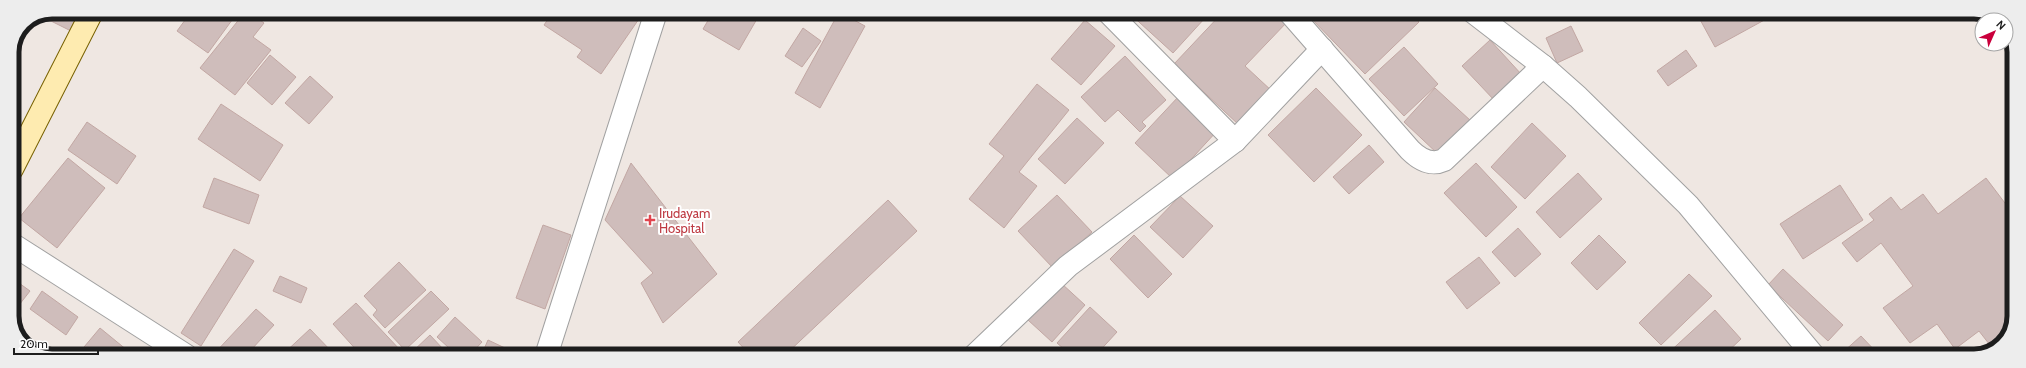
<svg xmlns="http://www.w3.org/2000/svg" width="2026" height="368" font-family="Cabin,sans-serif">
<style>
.building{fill:#cfbdbb;stroke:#c2a7a3}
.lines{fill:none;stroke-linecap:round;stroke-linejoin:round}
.minor-casing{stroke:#a1a1a1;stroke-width:24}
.tertiary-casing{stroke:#a1a1a1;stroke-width:24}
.secondary-casing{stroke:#786100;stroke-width:24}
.minor{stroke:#fff;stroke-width:22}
.tertiary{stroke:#fff;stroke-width:22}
.secondary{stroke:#feebb0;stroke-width:22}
.health-dot{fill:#e0444e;stroke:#fff;stroke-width:1.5}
.labels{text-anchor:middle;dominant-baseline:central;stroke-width:4;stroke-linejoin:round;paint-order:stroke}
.health-label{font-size:13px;fill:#be3a42;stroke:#fff;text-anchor:start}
.rim{fill:none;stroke:#1d1d1d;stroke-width:5}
</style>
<rect width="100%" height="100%" fill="#efe7e2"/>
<g class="building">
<path d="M52,12H81L71,31L45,18L47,14Z"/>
<path d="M191,12H229L235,16L208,53L177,31Z"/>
<path d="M245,12H249L264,23L253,37L271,50L235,95L200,68Z"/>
<path d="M553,12H635L641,16L601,74L577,57L582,50L544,25Z"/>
<path d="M713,12H761L739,50L703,29Z"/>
<path d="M782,12H797L790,20Z"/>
<path d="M839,12L865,26L820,108L795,93Z"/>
<path d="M1128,12H1199L1205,18L1173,53Z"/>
<path d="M1223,12H1282L1289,20L1245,66L1273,92L1240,126L1174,64Z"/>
<path d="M1309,12H1410L1419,22L1365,74L1307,14Z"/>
<path d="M1700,12H1779L1715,47L1697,14Z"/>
<path d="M1085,20L1115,46L1081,85L1051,59Z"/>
<path d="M1571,26L1583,51L1557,63L1546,38Z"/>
<path d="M803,28L821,41L802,67L785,56Z"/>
<path d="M1490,40L1522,75L1495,101L1462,66Z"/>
<path d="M1404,47L1438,84L1404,116L1369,79Z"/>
<path d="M1686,50L1697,66L1668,86L1657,71Z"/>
<path d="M270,55L296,77L272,105L247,83Z"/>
<path d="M1125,56L1166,100L1142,122L1146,126L1140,132L1118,110L1105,122L1081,97Z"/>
<path d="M310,76L333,97L309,124L285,103Z"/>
<path d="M1037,84L1069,110L1019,172L1037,186L1004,228L969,199L1004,156L989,144Z"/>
<path d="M1316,88L1362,135L1314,182L1268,135Z"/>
<path d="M1435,88L1471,121L1439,155L1404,122Z"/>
<path d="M1179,96L1217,131L1173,179L1135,143Z"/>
<path d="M221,104L283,145L260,181L198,139Z"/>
<path d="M1077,118L1104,143L1065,184L1038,159Z"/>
<path d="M87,122L136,156L117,184L68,150Z"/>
<path d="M1532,123L1566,156L1525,199L1491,167Z"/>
<path d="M1369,145L1384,162L1349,194L1333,177Z"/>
<path d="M68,158L105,188L57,248L19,218Z"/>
<path d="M631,163L717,274L663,323L641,283L653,273L605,220Z"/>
<path d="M1476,163L1517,207L1486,237L1444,193Z"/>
<path d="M1578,173L1602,199L1560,238L1536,212Z"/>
<path d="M214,178L259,195L249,224L203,207Z"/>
<path d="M1986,178L2014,215V321L2000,346L1993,349L1979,331L1955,349L1937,324L1910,343L1883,308L1913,286L1881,243L1857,262L1842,243L1874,220L1869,214L1891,197L1901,210L1923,194L1938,214Z"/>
<path d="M1840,185L1863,220L1803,259L1780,224Z"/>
<path d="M1057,195L1092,232L1053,268L1018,231Z"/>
<path d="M1180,196L1213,226L1183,258L1150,227Z"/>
<path d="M888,200L917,231L784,356H751L738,342Z"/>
<path d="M543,225L571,235L545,309L516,298Z"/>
<path d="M1518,228L1541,254L1515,277L1492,252Z"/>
<path d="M1134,235L1172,274L1148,298L1110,259Z"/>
<path d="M1599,235L1626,262L1597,290L1571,263Z"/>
<path d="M234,249L254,261L201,346L181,333Z"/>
<path d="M1479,257L1500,283L1467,309L1446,282Z"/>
<path d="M399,262L426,290L385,328L373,315L377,310L364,296Z"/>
<path d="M1783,269L1843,325L1828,341L1768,285Z"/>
<path d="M1689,274L1712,296L1661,345L1639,323Z"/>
<path d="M280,276L307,288L301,303L273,291Z"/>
<path d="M12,278L30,291L12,314Z"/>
<path d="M1061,283L1085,305L1052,342L1028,320Z"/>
<path d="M42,291L78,317L66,335L30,309Z"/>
<path d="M431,291L449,309L405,350L388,332Z"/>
<path d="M356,303L402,352L398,356H374L367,348L360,354L333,324Z"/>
<path d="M1090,307L1117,332L1095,356H1072L1057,343Z"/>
<path d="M256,309L274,325L251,350L257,356H212Z"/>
<path d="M1715,310L1741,339L1723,356H1665Z"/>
<path d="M455,317L482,342L469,356H442L449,348L437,337Z"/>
<path d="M100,328L133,355L132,356H83L79,353Z"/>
<path d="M310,329L333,353L330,356H281Z"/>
<path d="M430,335L444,350L438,356H414L411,353Z"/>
<path d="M1861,336L1880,356H1845L1842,353Z"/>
<path d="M488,340L522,356H481Z"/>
<path d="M1902,347L1910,356H1893Z"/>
</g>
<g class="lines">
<defs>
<g id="minor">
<path d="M1108,12L1235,141"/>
<path d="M1290,13L1410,150C1419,159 1431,166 1444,160L1543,66"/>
<path d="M12,244L187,356"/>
<path d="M974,356L1068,266L1235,141L1322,49"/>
</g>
<g id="tertiary">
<path d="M1473,12L1543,66L1578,97L1688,205L1814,356"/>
<path d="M546,356L656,12"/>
</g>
<path id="secondary" d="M12,169L92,12"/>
</defs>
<use href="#minor" class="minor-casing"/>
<use href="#tertiary" class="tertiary-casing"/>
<use href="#secondary" class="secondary-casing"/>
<use href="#minor" class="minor"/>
<use href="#tertiary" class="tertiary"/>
<use href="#secondary" class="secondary"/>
</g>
<path class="health-dot" d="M648 214h4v4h4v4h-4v4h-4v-4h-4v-4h4z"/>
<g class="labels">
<g class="health-label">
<text x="659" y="213">Irudayam<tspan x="659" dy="15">Hospital</tspan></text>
</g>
</g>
<path d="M0 0H2026V368H0ZM52 19H1974A33 33 0 0 1 2007 52V316A33 33 0 0 1 1974 349H52A33 33 0 0 1 19 316V52A33 33 0 0 1 52 19Z" fill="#ededed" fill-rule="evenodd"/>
<path class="rim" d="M52 19H1974A33 33 0 0 1 2007 52V316A33 33 0 0 1 1974 349H52A33 33 0 0 1 19 316V52A33 33 0 0 1 52 19Z"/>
<g transform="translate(1994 32) rotate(45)"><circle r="19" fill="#ffffff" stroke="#a5a5a5"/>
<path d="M0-3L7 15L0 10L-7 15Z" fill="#ca003c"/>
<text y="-6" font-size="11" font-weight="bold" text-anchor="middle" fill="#1d1d1d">N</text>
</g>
<path d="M14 348v6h84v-6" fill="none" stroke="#1d1d1d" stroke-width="2"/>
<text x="20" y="348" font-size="12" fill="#1d1d1d" stroke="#ffffff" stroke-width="3" paint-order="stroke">20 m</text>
</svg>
